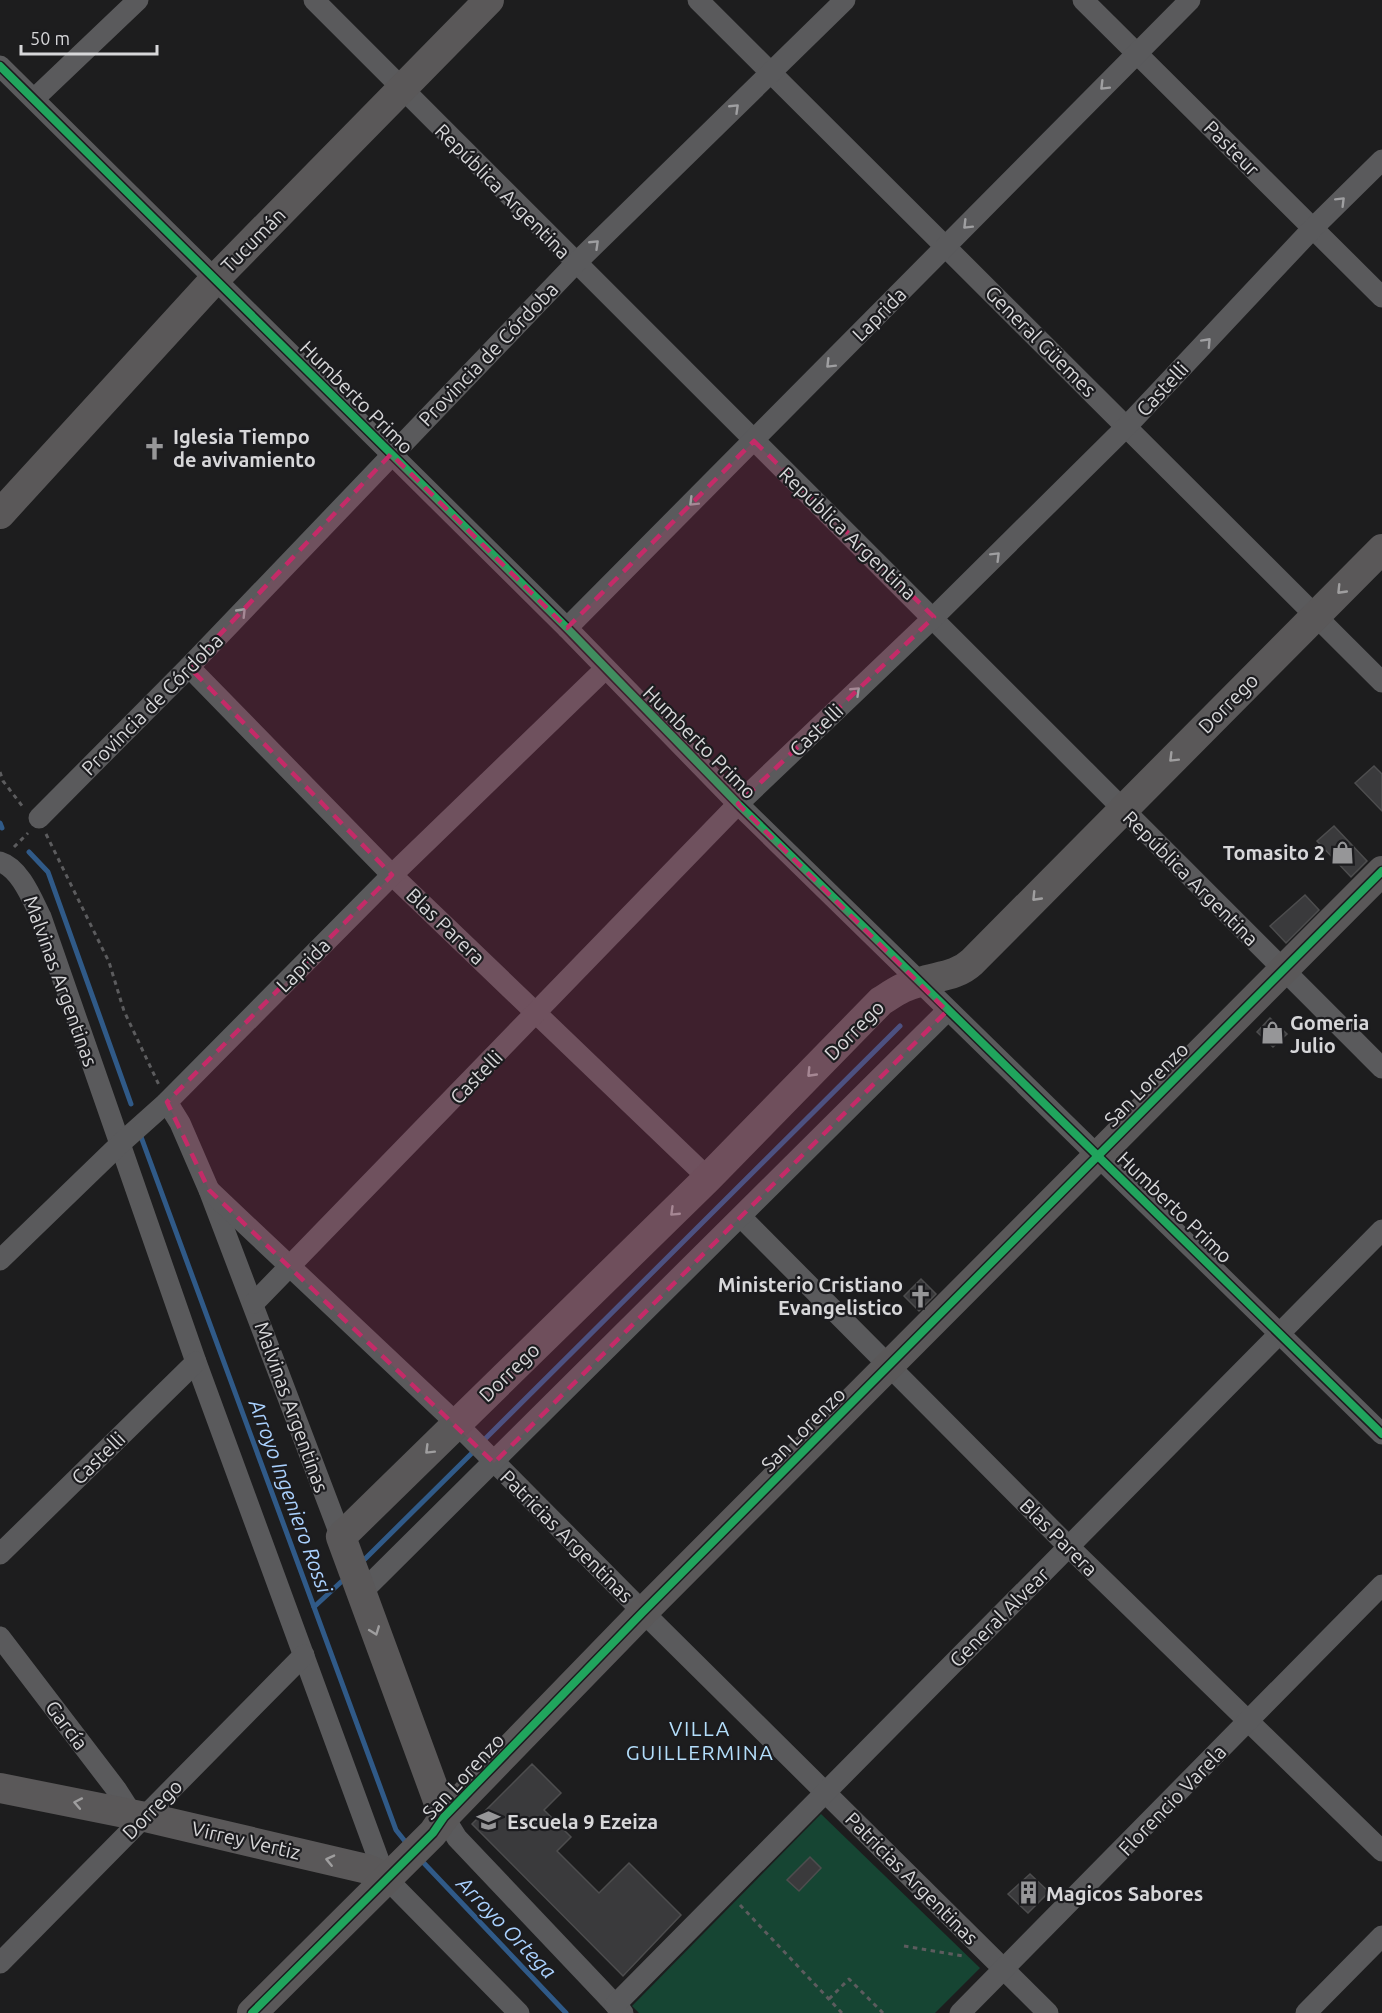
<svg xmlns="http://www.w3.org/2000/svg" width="1382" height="2013" font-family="Ubuntu,sans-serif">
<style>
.green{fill:#164533}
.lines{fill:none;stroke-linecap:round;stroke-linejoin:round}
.stream{stroke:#305a88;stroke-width:5}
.building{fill:#3a3a3c;stroke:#4d4d4e;stroke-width:1.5}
.path{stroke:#5c5c5e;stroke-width:3;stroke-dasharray:4.5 4.5;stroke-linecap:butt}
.street{stroke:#5a5a5c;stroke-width:21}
.secondary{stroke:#5a5859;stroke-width:30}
.cycleway-casing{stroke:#1c1c1f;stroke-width:11}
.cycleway{stroke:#20a55d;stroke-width:8}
.oneway{stroke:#9f9fa1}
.oneway2{stroke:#9f9e9f}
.marked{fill:#c42b68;fill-opacity:0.2;stroke:#c42b68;stroke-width:4.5;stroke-dasharray:12 8;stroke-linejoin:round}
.labels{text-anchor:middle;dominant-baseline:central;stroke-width:4.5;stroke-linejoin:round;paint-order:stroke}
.street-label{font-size:20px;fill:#d7d7d9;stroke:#1c1c1f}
.poi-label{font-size:20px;font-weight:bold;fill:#d7d7d9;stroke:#1c1c1f;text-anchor:start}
.water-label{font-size:21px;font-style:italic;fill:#aad1fe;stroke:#1c1c1f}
.neighbourhood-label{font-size:21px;letter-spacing:1.5px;fill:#b3defb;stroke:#1c1c1f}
</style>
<rect width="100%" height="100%" fill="#1d1d1e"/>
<path class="green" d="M821,1814L980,1968L935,2013H639L632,2006Z"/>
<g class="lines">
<g class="stream">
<path d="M0,823L2,828"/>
<path d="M29,852L48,872L131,1104"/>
<path d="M140,1134L396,1830L408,1845"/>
<path d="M484,1440L900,1026"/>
<path d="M365,1559L474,1451"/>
<path d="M314,1607L341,1582"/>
<path d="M420,1859L566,2013"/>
</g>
</g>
<g class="building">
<path d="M1374,766L1382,774V811L1355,783Z"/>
<path d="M1334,826L1367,861L1351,877L1317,841Z"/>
<path d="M1305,895L1319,910L1286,943L1270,926Z"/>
<path d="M1270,1018L1287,1034L1273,1047L1257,1032Z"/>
<path d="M921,1279L936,1294L919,1311L904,1296Z"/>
<path d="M532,1764L561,1793L544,1810L571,1837L557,1851L599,1893L629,1863L681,1915L623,1976L472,1824Z"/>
<path d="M810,1857L821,1868L799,1891L787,1880Z"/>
<path d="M1030,1874L1049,1892L1028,1913L1008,1894Z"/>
</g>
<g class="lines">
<g class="path">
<path d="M0,772L3,781L23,807"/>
<path d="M46,834L109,962L124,1011L159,1085"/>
<path d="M14,847L28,833"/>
<path d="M740,1905L842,2013"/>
<path d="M904,1946L963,1956"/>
<path d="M829,1999L849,1979L883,2013"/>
</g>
<g class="street">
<path d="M314,0L1382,1068"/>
<path d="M698,0L1382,682"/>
<path d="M1083,0L1382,297"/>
<path d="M0,66L567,628L738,804L1382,1434"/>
<path d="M34,99L138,0"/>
<path d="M567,628L1190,0"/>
<path d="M189,667L392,875L708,1178"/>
<path d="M39,818L189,667L575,264L845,0"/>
<path d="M0,862C20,868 32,899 41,917L196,1362L385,1877L519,2013"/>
<path d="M167,1102L180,1123L209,1190L341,1537"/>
<path d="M209,1190L456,1423L643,1612L1048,2013"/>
<path d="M741,1217L1069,1547L1382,1851"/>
<path d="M0,1260L120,1144L167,1102L392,875L605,669"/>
<path d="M254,1303L738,804L934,617L1127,426L1313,228L1382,160"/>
<path d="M0,1554L196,1362"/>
<path d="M360,1594L947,1011"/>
<path d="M0,1637L116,1789L132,1814"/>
<path d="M444,1817L457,1838L623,2013"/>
<path d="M0,1963L304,1655"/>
<path d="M615,2005L1382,1230"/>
<path d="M960,2013L1382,1585"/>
<path d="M1306,2013L1382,1936"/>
</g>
<g class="secondary">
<path d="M0,514L216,278L489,0"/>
<path d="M0,1788L145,1817L367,1869L385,1877"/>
<path d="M444,1817L341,1537L708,1178L881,1001C894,993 905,985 920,982C939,976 957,976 972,962L1382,549"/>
<path d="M252,2013L433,1833L444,1817L643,1612L1382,871"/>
</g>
<defs>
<g id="cycleway">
<path d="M0,66L567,628L738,804L1382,1434"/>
<path d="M252,2013L433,1833L444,1817L643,1612L1382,871"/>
</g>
</defs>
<use href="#cycleway" class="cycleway-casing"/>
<use href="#cycleway" class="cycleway"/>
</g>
<defs><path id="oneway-chevron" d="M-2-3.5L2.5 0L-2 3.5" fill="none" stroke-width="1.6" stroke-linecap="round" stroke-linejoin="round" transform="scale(1.5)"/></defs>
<g class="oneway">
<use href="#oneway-chevron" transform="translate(1104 86) rotate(135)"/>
<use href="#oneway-chevron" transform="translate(735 108) rotate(-44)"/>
<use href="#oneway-chevron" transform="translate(1341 201) rotate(-45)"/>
<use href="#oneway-chevron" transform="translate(967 225) rotate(135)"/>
<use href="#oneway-chevron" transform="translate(595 244) rotate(-44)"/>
<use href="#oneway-chevron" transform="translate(1207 342) rotate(-47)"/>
<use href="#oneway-chevron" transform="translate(830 364) rotate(135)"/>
<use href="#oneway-chevron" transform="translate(693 502) rotate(135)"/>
<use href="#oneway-chevron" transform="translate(996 556) rotate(-45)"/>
<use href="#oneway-chevron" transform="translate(242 612) rotate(-46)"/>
<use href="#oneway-chevron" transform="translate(856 691) rotate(-44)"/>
</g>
<g class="oneway2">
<use href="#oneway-chevron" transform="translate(1341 590) rotate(134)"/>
<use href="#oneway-chevron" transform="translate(1173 758) rotate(135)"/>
<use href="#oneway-chevron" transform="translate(1036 897) rotate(134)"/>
<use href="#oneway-chevron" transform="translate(811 1073) rotate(134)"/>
<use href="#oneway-chevron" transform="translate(674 1212) rotate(136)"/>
<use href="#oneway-chevron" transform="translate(429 1450) rotate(135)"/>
<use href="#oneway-chevron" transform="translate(375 1631) rotate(69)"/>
<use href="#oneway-chevron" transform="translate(78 1803) rotate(-169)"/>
<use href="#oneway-chevron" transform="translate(330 1860) rotate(-167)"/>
</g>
<path class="marked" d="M754,441L934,617L738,804L947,1011L494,1463L209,1190L167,1102L392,875L189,667L391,454L567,628Z"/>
<defs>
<symbol id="church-bare" viewBox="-9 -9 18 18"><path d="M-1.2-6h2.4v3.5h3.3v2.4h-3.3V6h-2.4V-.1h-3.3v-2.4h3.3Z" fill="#969698" stroke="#1c1c1f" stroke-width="2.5" paint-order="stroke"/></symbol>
<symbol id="shop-bare" viewBox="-9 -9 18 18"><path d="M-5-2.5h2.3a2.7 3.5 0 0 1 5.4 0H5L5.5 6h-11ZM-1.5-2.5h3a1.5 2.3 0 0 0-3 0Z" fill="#969698" stroke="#1c1c1f" stroke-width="2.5" paint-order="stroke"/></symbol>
<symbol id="school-bare" viewBox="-9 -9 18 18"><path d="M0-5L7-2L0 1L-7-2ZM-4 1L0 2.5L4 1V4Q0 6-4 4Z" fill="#969698" stroke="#1c1c1f" stroke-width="2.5" paint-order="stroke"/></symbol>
<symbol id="building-bare" viewBox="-9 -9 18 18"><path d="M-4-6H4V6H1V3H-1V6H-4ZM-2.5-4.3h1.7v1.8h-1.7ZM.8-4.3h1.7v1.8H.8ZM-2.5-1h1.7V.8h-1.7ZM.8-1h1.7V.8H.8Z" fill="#969698" stroke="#1c1c1f" stroke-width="2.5" paint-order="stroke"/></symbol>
</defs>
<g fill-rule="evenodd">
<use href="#church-bare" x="138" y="432" width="33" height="33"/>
<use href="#shop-bare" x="1326" y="836" width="33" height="33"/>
<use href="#shop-bare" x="1256" y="1016" width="33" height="33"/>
<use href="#church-bare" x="904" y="1280" width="33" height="33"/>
<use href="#school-bare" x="472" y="1804" width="33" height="33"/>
<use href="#building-bare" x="1012" y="1876" width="33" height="33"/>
</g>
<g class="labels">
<g class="street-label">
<text transform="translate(1232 148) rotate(45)">Pasteur</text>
<text transform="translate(503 191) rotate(45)">República Argentina</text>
<text transform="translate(253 240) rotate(-45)">Tucumán</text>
<text transform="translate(879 314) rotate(-45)">Laprida</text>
<text transform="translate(1041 341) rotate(45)">General Güemes</text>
<text transform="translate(488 354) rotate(-46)">Provincia de Córdoba</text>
<text transform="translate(1162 389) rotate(-47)">Castelli</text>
<text transform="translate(357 397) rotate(45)">Humberto Primo</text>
<text transform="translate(848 533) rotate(44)">República Argentina</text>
<text transform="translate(1228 703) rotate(-45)">Dorrego</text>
<text transform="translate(152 704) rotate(-45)">Provincia de Córdoba</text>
<text transform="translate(816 730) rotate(-44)">Castelli</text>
<text transform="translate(700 742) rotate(45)">Humberto Primo</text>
<text transform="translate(1191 878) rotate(45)">República Argentina</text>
<text transform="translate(446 926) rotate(44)">Blas Parera</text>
<text transform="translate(303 965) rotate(-45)">Laprida</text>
<text transform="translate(61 981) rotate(70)">Malvinas Argentinas</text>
<text transform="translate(854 1030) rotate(-45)">Dorrego</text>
<text transform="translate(476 1077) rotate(-46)">Castelli</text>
<text transform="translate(1146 1084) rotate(-45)">San Lorenzo</text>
<text transform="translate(1175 1207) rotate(44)">Humberto Primo</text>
<text transform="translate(509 1372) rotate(-44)">Dorrego</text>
<text transform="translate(292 1407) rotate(70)">Malvinas Argentinas</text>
<text transform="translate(803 1429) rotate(-45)">San Lorenzo</text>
<text transform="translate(98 1458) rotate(-44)">Castelli</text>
<text transform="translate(567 1536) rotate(45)">Patricias Argentinas</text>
<text transform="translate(1059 1537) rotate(45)">Blas Parera</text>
<text transform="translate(999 1617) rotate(-45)">General Alvear</text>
<text transform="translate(67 1725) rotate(53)">García</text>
<text transform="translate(463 1776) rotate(-47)">San Lorenzo</text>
<text transform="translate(1172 1800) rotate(-46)">Florencio Varela</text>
<text transform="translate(152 1809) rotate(-45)">Dorrego</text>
<text transform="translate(246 1840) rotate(13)">Virrey Vertiz</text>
<text transform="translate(912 1878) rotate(45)">Patricias Argentinas</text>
</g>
<g class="poi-label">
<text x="173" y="436">Iglesia Tiempo<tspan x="173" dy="23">de avivamiento</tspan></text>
<text x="1325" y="852" text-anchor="end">Tomasito 2</text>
<text x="1290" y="1022">Gomeria<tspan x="1290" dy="23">Julio</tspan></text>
<text x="903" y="1284" text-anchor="end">Ministerio Cristiano<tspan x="903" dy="23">Evangelistico</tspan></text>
<text x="507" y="1821">Escuela 9 Ezeiza</text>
<text x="1046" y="1893">Magicos Sabores</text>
</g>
<g class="water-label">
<text transform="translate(291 1496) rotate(70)">Arroyo Ingeniero Rossi</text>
<text transform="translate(507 1927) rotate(46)">Arroyo Ortega</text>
</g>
<g class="neighbourhood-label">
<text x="700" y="1728">VILLA<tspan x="700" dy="24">GUILLERMINA</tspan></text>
</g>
</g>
<path d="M21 45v9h136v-9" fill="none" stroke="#d7d7d9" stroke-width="3"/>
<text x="30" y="45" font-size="18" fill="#d7d7d9" stroke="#1c1c1f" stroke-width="4.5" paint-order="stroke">50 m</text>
</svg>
